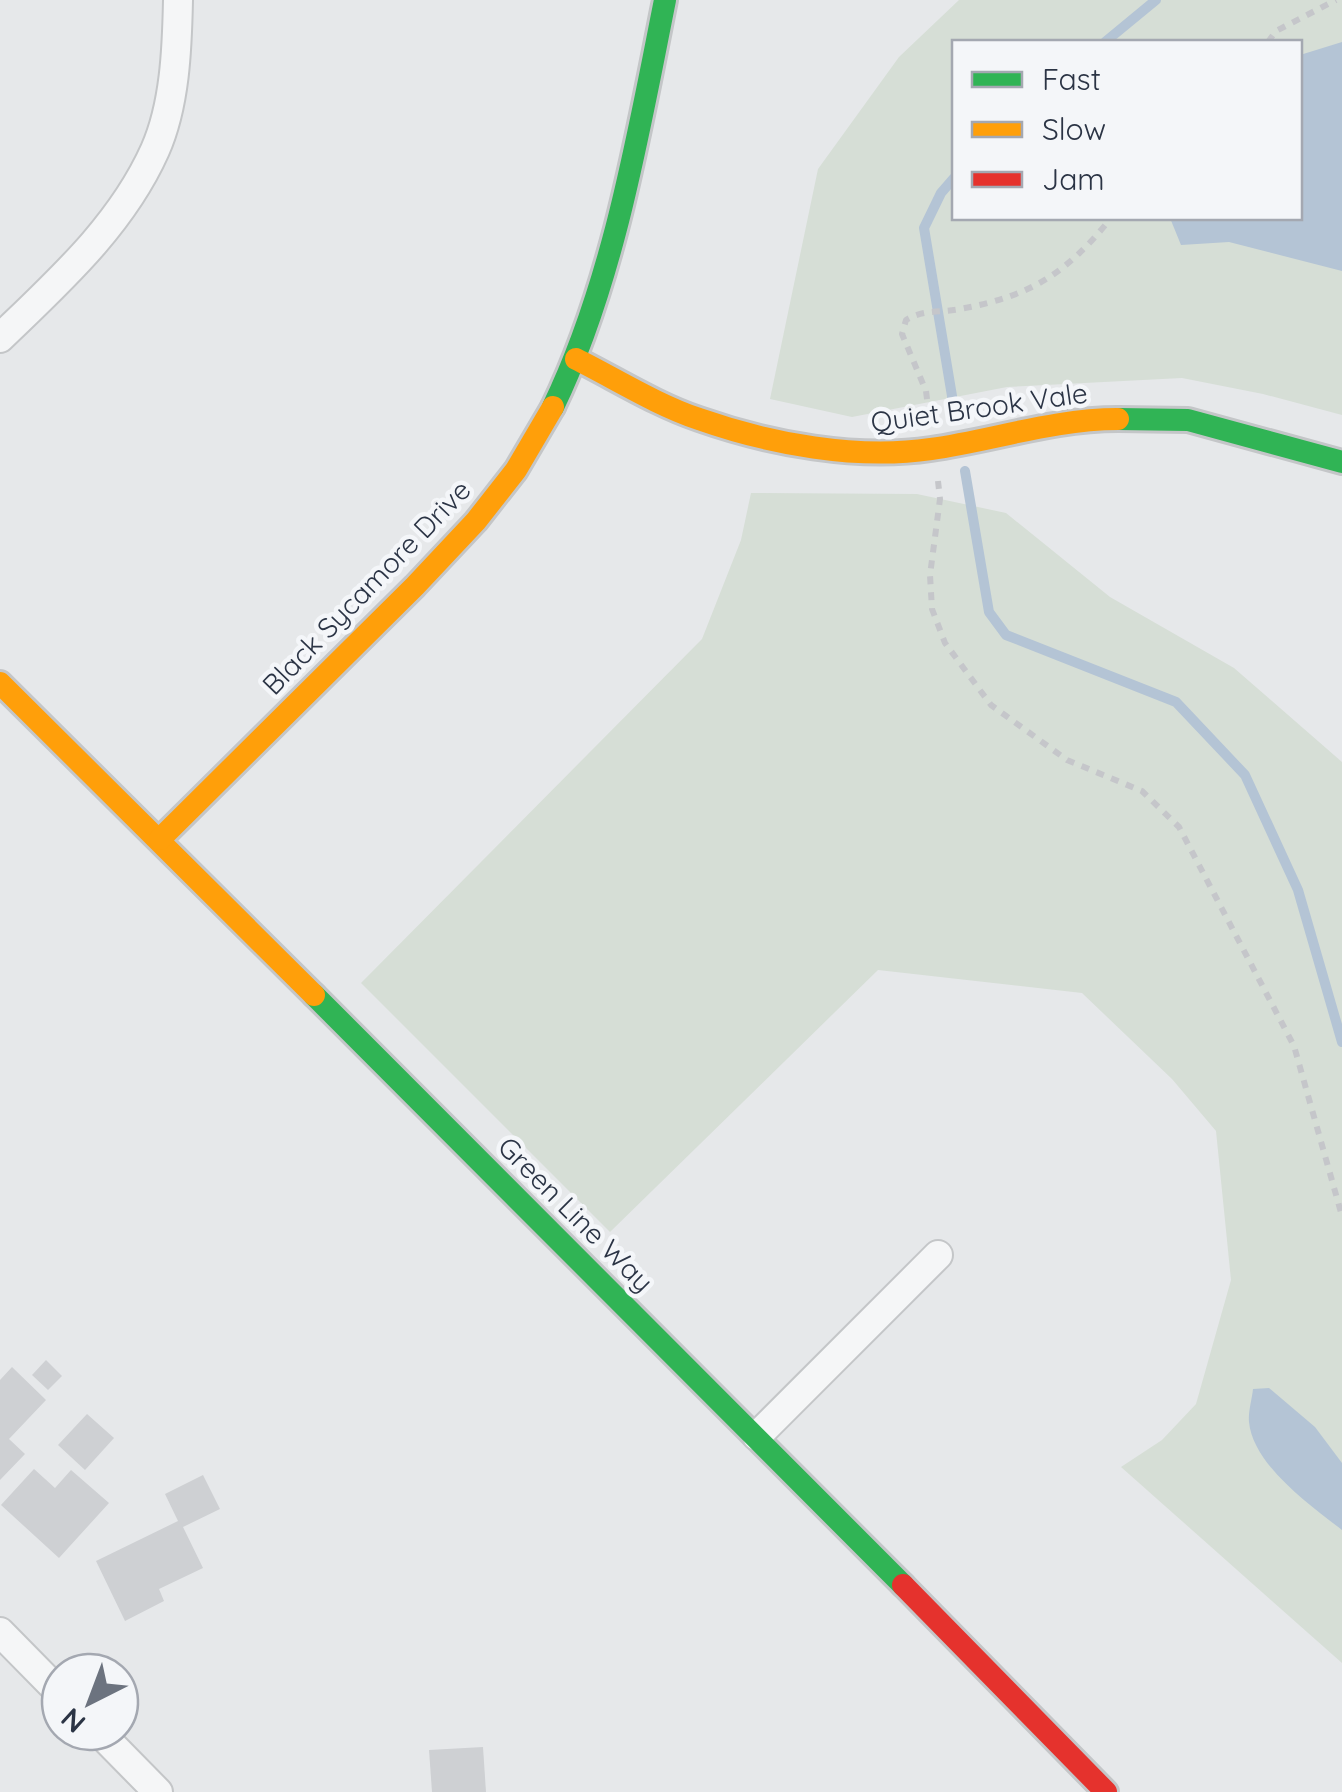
<svg xmlns="http://www.w3.org/2000/svg" width="1342" height="1792" font-family="Quicksand,sans-serif">
<style>
.green{fill:#d6ded6;fill-rule:evenodd}
.water{fill:#b4c4d5}
.lines{fill:none;stroke-linecap:round;stroke-linejoin:round}
.stream{stroke:#b4c4d5;stroke-width:10}
.building{fill:#ced0d3}
.street-casing{stroke:#c4c6c8;stroke-width:32}
.fast-casing{stroke:#c4c6c8;stroke-width:28}
.slow-casing{stroke:#c4c6c8;stroke-width:28}
.jam-casing{stroke:#c4c6c8;stroke-width:28}
.path{stroke:#c5c6ca;stroke-width:6;stroke-dasharray:8 8;stroke-linecap:butt}
.street{stroke:#f5f6f7;stroke-width:28}
.fast{stroke:#30b455;stroke-width:22}
.slow{stroke:#ff9f0a;stroke-width:22}
.jam{stroke:#e5322d;stroke-width:22}
.labels{text-anchor:middle;dominant-baseline:central;stroke-width:9;stroke-linejoin:round;paint-order:stroke}
.street-label{font-size:28px;fill:#2b3445;stroke:#f4f6f9}
</style>
<rect width="100%" height="100%" fill="#e6e8ea"/>
<g class="green">
<path d="M959,0H1342V415L1263,394L1182,378L1007,387L852,417L770,399L818,169L899,57ZM954,42H1300V218H954Z"/>
<path d="M751,493L917,494L1006,513L1110,597L1234,668L1342,762V1663L1121,1467L1162,1440L1196,1404L1231,1280L1216,1131L1172,1079L1082,993L878,970L610,1232L361,983L702,639L741,540Z"/>
</g>
<g class="water">
<path d="M1342,42V271L1229,242L1181,245L1170,218H1300V55Z"/>
<path d="M1269,1388L1315,1427L1342,1463V1530C1311,1506 1253,1465 1249,1422C1248,1412 1252,1399 1253,1389Z"/>
</g>
<g class="lines">
<g class="stream">
<path d="M1105,42L1156,0"/>
<path d="M954,178L941,193L924,228L955,414"/>
<path d="M965,471L989,612L1006,635L1176,702L1245,775L1298,890L1342,1042"/>
</g>
</g>
<g class="building">
<path d="M46,1360L62,1376L48,1390L32,1375Z"/>
<path d="M12,1367L46,1400L9,1439L25,1454L0,1480V1380Z"/>
<path d="M87,1414L114,1438L85,1470L58,1445Z"/>
<path d="M34,1469L55,1488L71,1470L109,1503L59,1558L1,1505Z"/>
<path d="M203,1475L220,1509L183,1527L203,1568L159,1589L164,1601L125,1621L96,1561L178,1521L165,1494Z"/>
<path d="M483,1747L486,1792H432L429,1750Z"/>
</g>
<g class="lines">
<defs>
<g id="street">
<path d="M0,338C58,282 121,226 155,150C175,105 177,49 178,0"/>
<path d="M757,1436L938,1255"/>
<path d="M0,1632L60,1693"/>
<path d="M99,1732L158,1792"/>
</g>
<g id="fast">
<path d="M553,407C613,283 638,135 665,0"/>
<path d="M1118,419L1188,420L1342,462"/>
<path d="M314,995L903,1585"/>
</g>
<g id="slow">
<path d="M576,359C616,379 657,405 699,419C770,444 857,460 931,449C994,440 1054,419 1118,419"/>
<path d="M0,683L314,995"/>
<path d="M160,839L415,586L476,521L516,470L553,407"/>
</g>
<path id="jam" d="M903,1585L1106,1792"/>
</defs>
<use href="#street" class="street-casing"/>
<use href="#fast" class="fast-casing"/>
<use href="#slow" class="slow-casing"/>
<use href="#jam" class="jam-casing"/>
<g class="path">
<path d="M1268,42L1276,31L1336,0"/>
<path d="M929,415L926,391L902,334L906,320C924,309 940,313 960,309C1031,296 1066,274 1111,218"/>
<path d="M938,481L940,499L930,575L932,609L945,643L991,705L1067,760L1142,791L1179,827L1294,1046L1342,1216"/>
</g>
<use href="#street" class="street"/>
<use href="#fast" class="fast"/>
<use href="#slow" class="slow"/>
<use href="#jam" class="jam"/>
</g>
<g class="labels">
<g class="street-label">
<text transform="translate(979 407) rotate(-8)">Quiet Brook Vale</text>
<text transform="translate(366 587) rotate(-46)">Black Sycamore Drive</text>
<text transform="translate(576 1214) rotate(45)">Green Line Way</text>
</g>
</g>
<rect x="952" y="40" width="350" height="180" fill="#f4f6f9" stroke="#a4a8b1" stroke-width="2.5"/>
<rect x="972" y="72" width="50" height="15" fill="#30b455" stroke="#a4a8b1" stroke-width="2.5"/>
<text x="1042" y="90" font-size="30" fill="#2b3445">Fast</text>
<rect x="972" y="122" width="50" height="15" fill="#ff9f0a" stroke="#a4a8b1" stroke-width="2.5"/>
<text x="1042" y="140" font-size="30" fill="#2b3445">Slow</text>
<rect x="972" y="172" width="50" height="15" fill="#e5322d" stroke="#a4a8b1" stroke-width="2.5"/>
<text x="1042" y="190" font-size="30" fill="#2b3445">Jam</text>
<g transform="translate(90 1702) rotate(222)"><circle r="48" fill="#f4f6f9" stroke="#a4a8b1" stroke-width="2.5"/>
<path d="M0-8L18 38L0 25L-18 38Z" fill="#6c737f"/>
<text y="-15" font-size="28" font-weight="bold" text-anchor="middle" fill="#2b3445">N</text>
</g>
</svg>
